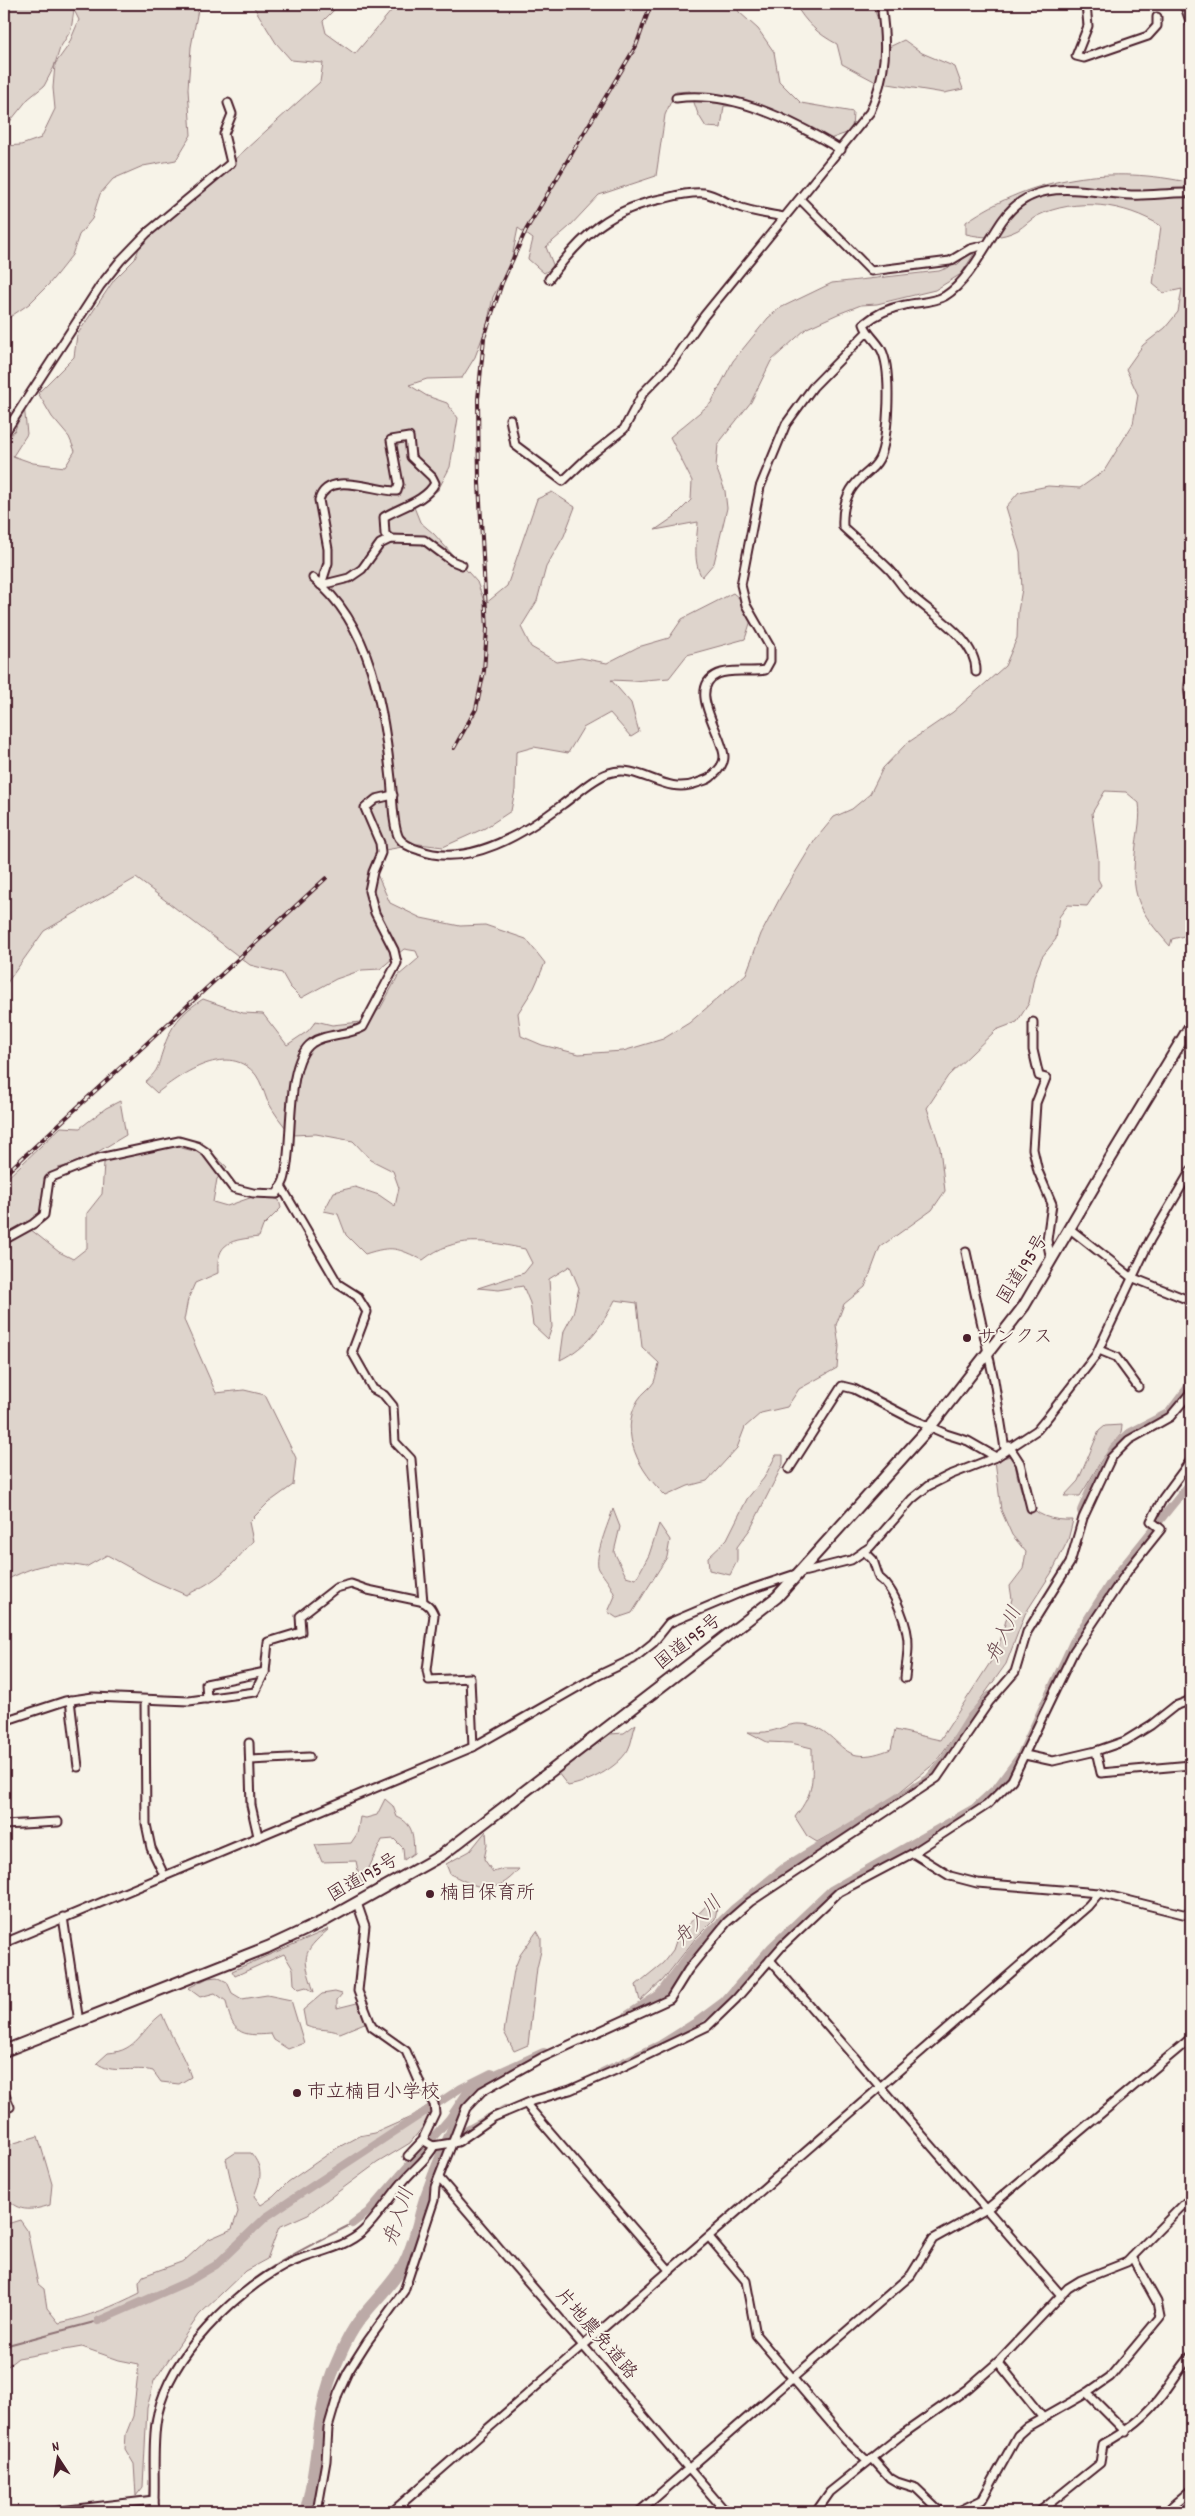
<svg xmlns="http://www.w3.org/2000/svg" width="1195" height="2516" font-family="Dekko,'Klee One',sans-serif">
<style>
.green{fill:#ded4cc;stroke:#947a7c}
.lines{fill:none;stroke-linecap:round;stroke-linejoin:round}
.stream{stroke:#8e7275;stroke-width:2}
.canal{stroke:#bcaaa7;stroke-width:8}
.river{stroke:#bcaaa7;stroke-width:12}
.minor-casing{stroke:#4a1f2b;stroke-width:11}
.major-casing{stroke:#4a1f2b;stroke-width:12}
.highway-casing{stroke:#4a1f2b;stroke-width:14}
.minor{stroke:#f7f3e8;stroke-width:7}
.major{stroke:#f7f3e8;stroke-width:9}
.highway{stroke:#f7f3e8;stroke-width:10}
.rail-casing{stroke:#4a1f2b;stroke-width:4}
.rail{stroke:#f7f3e8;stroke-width:2;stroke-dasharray:5.5;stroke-linecap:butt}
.poi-dot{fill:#4a1f2b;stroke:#f7f3e8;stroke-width:2}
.labels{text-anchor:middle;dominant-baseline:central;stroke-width:4;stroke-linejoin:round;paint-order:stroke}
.street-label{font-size:19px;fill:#4a1f2b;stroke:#f7f3e8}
.poi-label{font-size:19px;fill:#4a1f2b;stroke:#f7f3e8;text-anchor:start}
.water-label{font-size:20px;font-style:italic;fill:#6c4950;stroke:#f7f3e8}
</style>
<rect width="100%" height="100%" fill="#f7f3e8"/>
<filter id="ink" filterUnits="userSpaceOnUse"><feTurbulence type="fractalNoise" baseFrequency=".02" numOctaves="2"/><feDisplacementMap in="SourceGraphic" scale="10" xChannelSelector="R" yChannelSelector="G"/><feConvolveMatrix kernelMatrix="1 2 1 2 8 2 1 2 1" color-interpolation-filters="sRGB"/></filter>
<g filter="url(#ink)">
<g class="green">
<path d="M4,4H199L191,47L188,89L191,135L176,160L143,166L113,179L100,194L92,219L79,235L72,255L49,284L29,304L4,321V146L21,145L41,138L55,109L53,88L55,64L68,46L79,20L74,10L71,30L60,48L54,67L44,86L28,99L4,129Z"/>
<path d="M252,4H340L323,21L326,33L355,54L397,4H735L739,12L758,29L774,52L779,81L801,103L853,112L852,131L819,143L748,106H724L721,128L706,127L698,114L690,91L675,92L665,115L656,176L599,195L569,227L546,247L554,267L544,273L528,259L533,239L518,228L511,262L493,297L487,325L475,357L462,378L427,379L409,385L427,396L447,403L458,418L450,467L438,490L414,507L420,522L434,534L477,582L485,604L507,586L537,499L552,492L575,507L564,536L546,567L537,601L521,627L531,647L557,662L581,658L607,663L638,647L669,638L682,619L733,593L754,611L745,639L687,655L669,678L633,681L611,680L631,703L639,732L631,737L610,713L583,728L568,753L534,747L516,752L515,790L511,811L485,828L443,847L419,844L385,850L376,872L390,903L421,918L460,926L485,925L526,939L545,963L534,988L518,1013L521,1036L542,1045L579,1054L623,1051L663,1039L689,1023L746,974L761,934L781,896L815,840L834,817L852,809L870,794L883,768L906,744L953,712L1005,666L1017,638L1018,611L1022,589L1020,553L1006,507L1019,492L1048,486L1080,488L1104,471L1133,424L1138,395L1126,369L1143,345L1165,328L1178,312L1182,289L1164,293L1153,284L1161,226C1125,203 1076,197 1037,216C1030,220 1024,226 1018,230C1001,239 984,238 966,234V222C1032,176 1113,165 1191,183V942L1188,935L1172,939L1170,946C1137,909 1130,895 1136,845C1138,830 1141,818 1139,803L1126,792L1105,791L1092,813L1098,858V879L1101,885L1087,906L1068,905L1059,917L1056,939L1042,957L1034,977L1029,1003L1017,1022L996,1030L948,1076L927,1108L940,1148L945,1191L932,1210L880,1247L865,1287L844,1304L836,1325L839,1346L837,1368L799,1389L787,1407L761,1413L745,1427L737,1448L707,1481L688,1486L666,1496C640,1472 618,1434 638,1400C642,1393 650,1389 654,1382C656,1376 658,1369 659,1363L642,1347L637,1303L615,1300C602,1326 587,1347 560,1360L564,1331L573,1314L579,1288L570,1266L549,1279L552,1327L548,1339L533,1325L530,1303L523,1286L499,1290L478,1288L524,1273L532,1263L525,1249C486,1241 456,1234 423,1260C397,1248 393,1245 365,1254L346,1235L338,1214L324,1211L334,1192L355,1187L379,1195L395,1206L399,1188L393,1171L371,1160L353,1141L316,1134L292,1135C282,1124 274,1113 267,1100C264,1092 261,1082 256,1075C229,1041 182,1073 157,1093L145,1082C160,1069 157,1067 163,1050C170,1026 182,1012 203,999L243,1013L263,1014L287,1045L308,1031L316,1021L332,1025L361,1022L380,1009L398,976L419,958L416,951L404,949L380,969L362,970L336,979L301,998L290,987L282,973L250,965L136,878L44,931L4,987V442L15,430L24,405L27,434L13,456L33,463L65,467L75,451L69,437L52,417L38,393L74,357L77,335L114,280L135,259L146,229L213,179L320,82L323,63L291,60L276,43Z"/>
<path d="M795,4H872L889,47L904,40L922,53L955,67L963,89L944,93L876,82L842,64L837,44C818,34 806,23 795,4Z"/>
<path d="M968,254H974L961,274L935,290L877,304L861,305L838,314L807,328L771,361L751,402L718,444L716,467L725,491L727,508L714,563L702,577C692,562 697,539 698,522L655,530L674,517L691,500L692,481L670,437L711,403L733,361L768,318L780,308L832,283L939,271L958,264Z"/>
<path d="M120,1101L126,1135L81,1162L58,1168L50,1185L51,1207L40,1222L30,1229L59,1252L73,1259L87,1248V1213L102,1194L104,1163L112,1156L173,1146L215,1156L227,1167L217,1179L213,1202L227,1206L261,1194L279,1200L281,1208L263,1226L259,1237C232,1240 216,1241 218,1273L195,1283L188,1299L184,1320L216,1393L244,1390L265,1395L296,1458L293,1485L268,1503L249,1522L253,1541C230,1567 219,1580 186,1595L152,1580L107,1555L86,1567C49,1560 37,1565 4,1581V1181L61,1127L80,1128L106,1108Z"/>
<path d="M1122,1425C1121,1447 1110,1446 1101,1461C1094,1473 1088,1484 1080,1496H1064L1078,1481L1099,1431L1105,1426Z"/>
<path d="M776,1455H783V1464L751,1528L737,1547V1561L730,1575L709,1570L708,1557L727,1539L747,1499L764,1478Z"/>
<path d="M1014,1455C1019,1494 1026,1522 1073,1520L1068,1540L1052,1572L1025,1614L1006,1664L935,1763L886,1803L817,1842L807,1836L795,1817C816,1790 812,1780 812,1748L791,1743L767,1742L748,1732C755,1732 764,1733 771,1731C781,1729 790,1723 801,1724C830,1725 838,1752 857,1755C869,1757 880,1753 891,1749L895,1730L940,1740L997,1652L1012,1599L1010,1586L1023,1569L1026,1552L1012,1535L1001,1510L995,1460Z"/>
<path d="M613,1509L620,1527L614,1552L626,1576L636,1579L649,1555L659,1524L670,1540L667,1557L632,1613L617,1618L608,1612L615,1596C611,1584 605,1579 599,1569C593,1558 609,1522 613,1509Z"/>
<path d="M636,1724C633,1731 632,1743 628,1750C616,1769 589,1782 568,1786L558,1773L610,1734L624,1733Z"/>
<path d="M385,1799L393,1806L397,1817C414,1824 413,1836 414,1853L404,1860L403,1848L394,1839L382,1840L361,1885L356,1861L322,1862L315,1845L351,1843L357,1834L360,1817L366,1818L377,1815Z"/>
<path d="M486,1831L487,1845L484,1859L493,1872L503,1869H519C494,1898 479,1888 450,1874L446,1864L470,1851Z"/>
<path d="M718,1903L715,1919L695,1939L663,1980L640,2001L636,1985L663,1963L673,1950L678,1935L707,1905Z"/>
<path d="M329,1929C300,1954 303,1956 314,1992L306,1987L299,1989L294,1984L293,1969L284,1954L235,1976L232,1971Z"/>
<path d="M537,1931L541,1938V1951L537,1968L528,2045L514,2051L504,2032L514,1970L520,1955Z"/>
<path d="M217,1977L227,1982L232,1993L242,1999L267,1995L291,2000L304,2043L288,2049L274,2040L271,2034C239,2037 232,2032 226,2001L215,1993L200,1997L188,1988L208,1978Z"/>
<path d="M335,1992L342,1994L337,2000V2008L361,2002L367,2022L340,2033C328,2028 318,2031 306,2026L303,2010L322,1994Z"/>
<path d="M162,2014C170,2036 184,2055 191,2077L179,2084L161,2082L153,2071C134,2066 111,2075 97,2063L108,2053C138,2051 140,2030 162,2014Z"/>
<path d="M430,2104L432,2115L410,2143L377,2163L308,2214L279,2227L267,2259L245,2271L199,2315L154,2381L147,2408L143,2487L136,2496L134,2464L125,2449L126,2434L133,2416L139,2364L119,2360L82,2347L18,2358L4,2369V2225L20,2220L27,2230L38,2284L44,2289L47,2308L59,2323C88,2317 114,2306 140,2293L139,2282L143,2276L184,2261L207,2240L232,2229L238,2212L226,2159L235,2153H251C264,2169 261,2179 254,2196L261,2205L273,2197L288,2182L337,2148L359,2136L375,2133L411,2117Z"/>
<path d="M38,2136L52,2184L50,2205C32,2211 15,2213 4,2194V2146Z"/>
</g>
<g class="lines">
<g class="stream">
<path d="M220,2310C256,2270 305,2248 352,2224"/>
<path d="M4,2346L98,2321"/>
<path d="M149,2498C153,2446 146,2399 182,2355"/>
<path d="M148,2512L149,2503"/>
</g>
<g class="canal">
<path d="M602,2072L661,2044L696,2022L724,2001L771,1947L831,1890L974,1808L997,1787L1020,1756L1073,1642L1112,1580L1191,1482"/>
<path d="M449,2140L505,2109"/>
<path d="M352,2224L368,2212L449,2119L467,2092L483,2083"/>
<path d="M98,2321L189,2281L216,2265L266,2217L300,2194L461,2088L491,2073L498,2075"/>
</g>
<g class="river">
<path d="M1083,1511L1093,1488L1115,1449L1131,1434L1170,1414L1191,1386"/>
<path d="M629,2016L660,1996L697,1947L734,1911L788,1867L930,1780L946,1760L972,1718L991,1697"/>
<path d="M305,2512C319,2467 315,2420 332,2374C340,2355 348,2334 362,2317C376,2299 393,2284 404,2264C415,2243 418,2220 425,2199C437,2165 451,2132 466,2100C475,2092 492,2086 498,2075L544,2054"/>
</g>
<defs>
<g id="minor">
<path d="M1086,4L1088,26L1076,56L1084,58L1148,36L1157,26V17"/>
<path d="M1184,4L1191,24"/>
<path d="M676,98C733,90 793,121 841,150"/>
<path d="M800,199L871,271L950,261L970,249L986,245"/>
<path d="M549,279C582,235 611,208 666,198C678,195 691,192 704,193C716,195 724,202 736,206C751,212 768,214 784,217"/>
<path d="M510,419L515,445L563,481L586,459L624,429L643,393L671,364L704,316L870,112C887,73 887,45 881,4"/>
<path d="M4,434L100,286L120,261L147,233L231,163L224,134L232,114L228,103"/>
<path d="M313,578C372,625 383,708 391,779C393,794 392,825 399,838C404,845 412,848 419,850C468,869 525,833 563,804C577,794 593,778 609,773C640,763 664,796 697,783C702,781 708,780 711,777C717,772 724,765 724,757C724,736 685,688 718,674C732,668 750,673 765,670L770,661V647L746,605L741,585L760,487L786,424L813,387L867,332"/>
<path d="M321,585L328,563V549L319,500C328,469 375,492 397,491L399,484L391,440L409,437L411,457L432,477L435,483C426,501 400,507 384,517L385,534L390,539"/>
<path d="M321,585L349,578L362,569L380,544L390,539L424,540L452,561L462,565"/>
<path d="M976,672C977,639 932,615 911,595C902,588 897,577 889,569C874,554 858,541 843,527C842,508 846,491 861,478C868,472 875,467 879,459C889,439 892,368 881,349C875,339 867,334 864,324C876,314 889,308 905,305C918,302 933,303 945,296C968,282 987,243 1002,221C1034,174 1083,193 1131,195C1151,196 1171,192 1191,193"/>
<path d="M1033,1022V1050L1039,1076L1046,1078L1036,1103L1033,1149L1038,1171L1052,1204L1047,1240L1051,1260"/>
<path d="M281,1186L338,1284L357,1296L367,1312L352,1352L373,1389L384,1395L393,1406L395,1442L411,1459L423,1602"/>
<path d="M1070,1229L1131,1277L1191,1301"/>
<path d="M4,1240L33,1224L44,1215L49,1180L52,1177L99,1158L179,1141L197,1146L206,1152L233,1188L253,1193L277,1194C279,1190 282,1185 284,1180C294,1149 284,1062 312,1043C326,1033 348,1036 363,1027L397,963L394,950L375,913L369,891L373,872L381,853L380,843L365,808L376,799L393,795"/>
<path d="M966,1252L994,1380L1005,1449"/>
<path d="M1099,1350L1116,1357L1138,1387"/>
<path d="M1009,1446L1020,1463L1031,1508"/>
<path d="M789,1469L842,1386L854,1389L910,1418L946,1434L968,1441L996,1457"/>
<path d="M864,1551L873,1560L879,1578C894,1587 909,1628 908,1646C908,1656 906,1667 905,1678"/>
<path d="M207,1699L206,1684L265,1672"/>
<path d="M70,1700L78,1767"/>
<path d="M145,1700L146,1824L151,1848L164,1875"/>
<path d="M4,1721L65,1701L93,1697L189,1701L255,1692L265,1672L268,1642L301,1632L300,1616L336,1588L351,1584L368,1590L420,1601C429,1604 431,1608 434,1615L427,1670L429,1680L470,1678L473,1747"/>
<path d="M249,1743L251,1805L258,1836"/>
<path d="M1096,1751L1101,1773L1191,1765"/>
<path d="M1025,1755L1053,1761L1096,1751L1125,1741L1151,1725L1175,1706L1186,1702L1191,1698"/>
<path d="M250,1760L309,1757"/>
<path d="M4,1825L58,1822"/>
<path d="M913,1853L950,1876L977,1883L1099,1893L1191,1916"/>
<path d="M357,1903L365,1926L358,1991L372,2027L406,2051L419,2081L434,2104L435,2113L424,2136L426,2142L433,2146L458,2142L494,2117L532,2101L570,2090L618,2069L708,2026L736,1999L783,1945L839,1892L913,1853L987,1805L1012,1780L1074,1651L1129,1569L1161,1529L1151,1521L1163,1498L1191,1460"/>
<path d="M63,1917L79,2022"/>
<path d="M4,1943L473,1747L599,1675L633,1659L653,1643L669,1623L742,1592L799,1573L851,1560L870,1547L912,1499L928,1486L950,1475L996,1457L1037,1430L1047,1418L1096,1355L1150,1240L1191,1170"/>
<path d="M770,1960L1061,2295"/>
<path d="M4,2093L10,2107"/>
<path d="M526,2104L670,2271"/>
<path d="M408,2156L424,2139"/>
<path d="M439,2178L726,2512"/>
<path d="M709,2237L746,2281L756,2335L846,2441L867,2461"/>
<path d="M998,2362L1043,2418"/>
<path d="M1087,2393L1126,2432"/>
<path d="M872,2458L890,2478L897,2482L916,2488L941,2512"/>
<path d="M154,2500C155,2475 152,2436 158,2413C171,2355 233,2294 284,2266C308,2253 343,2250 363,2231C378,2217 389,2198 402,2183C411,2171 427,2160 434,2146"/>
<path d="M51,2512L154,2500L155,2512"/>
<path d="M317,2512L326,2461L328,2428L338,2394L348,2372L367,2342L404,2291L434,2200L435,2187L466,2108L482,2091L541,2058L670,1999L688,1970L727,1922L750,1902L937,1778L989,1702L1015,1672L1027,1632L1070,1563L1083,1518L1111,1458L1129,1440L1170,1417L1191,1392"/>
<path d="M392,2512L1088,1906L1099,1893"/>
<path d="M639,2512L911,2275L933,2239L987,2209L1191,2038"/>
<path d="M816,2512L830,2492L900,2436L967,2389L998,2362L1068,2288L1081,2280L1127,2262L1185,2203L1191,2199"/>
<path d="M957,2512L982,2500L1018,2435L1027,2427L1087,2393L1110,2377L1160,2317L1157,2302L1132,2257"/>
<path d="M1039,2512L1100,2463L1103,2444C1126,2432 1148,2415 1163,2394C1173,2381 1180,2368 1191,2356"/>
<path d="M1165,2512L1191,2490"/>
</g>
<path id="major" d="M1191,674L1189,689L1191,705"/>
<path id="highway" d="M4,2051L268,1947L324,1921L442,1855L777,1597L930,1427L1024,1306L1107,1164L1191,1025"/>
</defs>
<use href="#minor" class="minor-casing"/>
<use href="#major" class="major-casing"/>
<use href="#highway" class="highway-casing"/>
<use href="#minor" class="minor"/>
<use href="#major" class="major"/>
<use href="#highway" class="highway"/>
<defs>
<g id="rail">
<path d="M454,748L476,709L484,671L487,629L479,483L478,399L484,338L502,283L526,230L636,46L651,4"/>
<path d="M4,1175L326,878"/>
</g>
</defs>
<use href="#rail" class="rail-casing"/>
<use href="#rail" class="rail"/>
</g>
</g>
<g class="poi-dot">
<circle cx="967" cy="1338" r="5"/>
<circle cx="430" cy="1894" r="5"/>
<circle cx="297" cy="2093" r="5"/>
</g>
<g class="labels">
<g class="street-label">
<text transform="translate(1024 1270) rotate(-58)">国道195号</text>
<text transform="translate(689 1643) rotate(-38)">国道195号</text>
<text transform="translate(364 1879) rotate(-30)">国道195号</text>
<text transform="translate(595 2335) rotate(49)">片地農免道路</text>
</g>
<g class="poi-label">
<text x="977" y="1338">サンクス</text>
<text x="440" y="1894">楠目保育所</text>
<text x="307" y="2093">市立楠目小学校</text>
</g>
<g class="water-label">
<text transform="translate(1005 1635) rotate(-65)">舟入川</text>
<text transform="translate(699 1922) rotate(-46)">舟入川</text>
<text transform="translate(400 2217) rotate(-72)">舟入川</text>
</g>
</g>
<rect width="1195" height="2516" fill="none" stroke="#f7f3e8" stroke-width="20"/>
<rect x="10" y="10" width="1175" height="2496" fill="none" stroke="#4a1f2b" stroke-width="2" filter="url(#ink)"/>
<g transform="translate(58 2458) rotate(348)" stroke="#f7f3e8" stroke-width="4" paint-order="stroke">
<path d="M0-4L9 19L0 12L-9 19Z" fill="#4a1f2b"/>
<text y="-8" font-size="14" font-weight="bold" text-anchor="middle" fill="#4a1f2b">N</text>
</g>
</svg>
